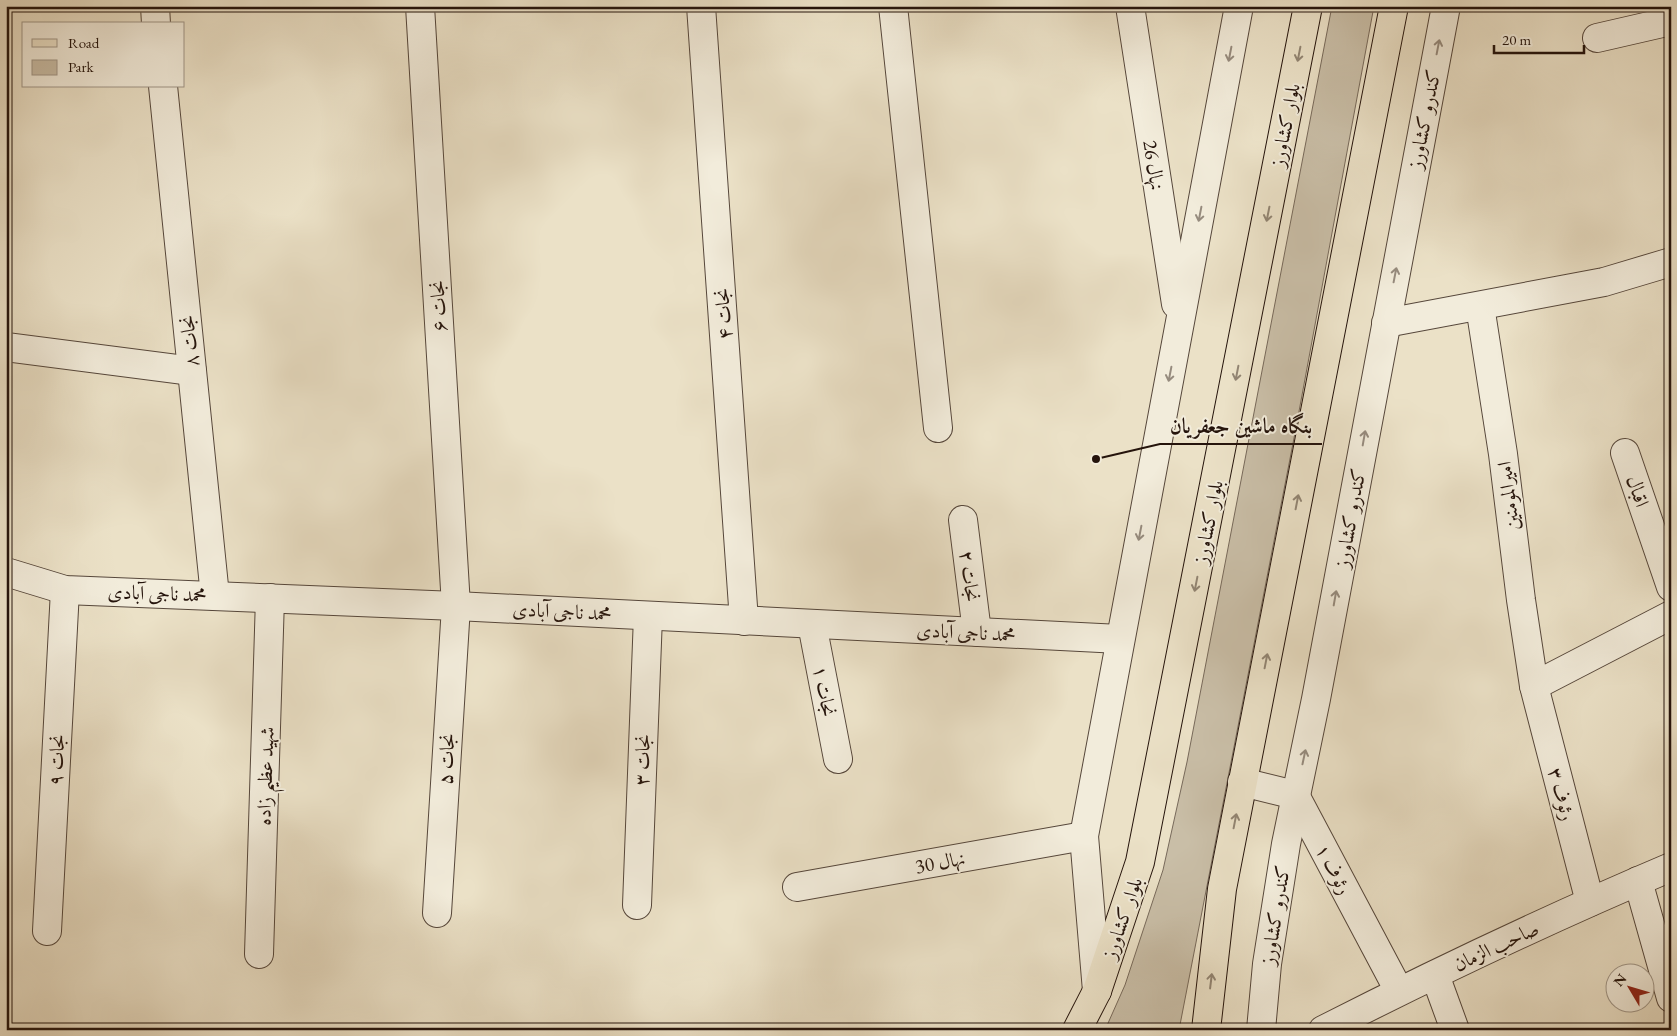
<svg xmlns="http://www.w3.org/2000/svg" width="1677" height="1036" font-family="'EB Garamond',Amiri,serif">
<style>
.green{fill:#c9bea7;stroke:#77695a}
.lines{fill:none;stroke-linecap:round;stroke-linejoin:round}
.minor-casing{stroke:#56473b;stroke-width:30}
.major-casing{stroke:#25140c;stroke-width:30}
.minor{stroke:#f2ecdb;stroke-width:28}
.major{stroke:#ebe1c7;stroke-width:28}
.oneway{stroke:#968b7e}
.oneway2{stroke:#928573}
.labels{text-anchor:middle;dominant-baseline:central;stroke-width:4;stroke-linejoin:round;paint-order:stroke}
.street-label{font-size:20px;fill:#25140c;stroke:#f2ecdb}
.leader{fill:none;stroke:#25140c;stroke-width:2}
.callout-dot{fill:#25140c;stroke:#f2ecdb;stroke-width:2}
.callout-label{font-size:21px;text-anchor:middle;font-weight:bold;fill:#25140c;stroke:#f2ecdb;stroke-width:4;stroke-linejoin:round;paint-order:stroke}
</style>
<rect width="100%" height="100%" fill="#ebe1c7"/>
<filter id="stains"><feTurbulence type="fractalNoise" baseFrequency=".004" numOctaves="4"/><feColorMatrix values="0 0 0 0 .2 0 0 0 0 .09 0 0 0 0 .02 0 0 0 .5 -.17"/></filter>
<radialGradient id="worn" r=".72"><stop offset=".6" stop-color="#630" stop-opacity="0"/><stop offset="1" stop-color="#630" stop-opacity=".3"/></radialGradient>
<path class="green" d="M1332,6H1374L1295,433L1179,1030H1105L1125,985L1163,870L1187,762Z"/>
<g class="lines">
<defs>
<g id="minor">
<path d="M155,6L156,24"/>
<path d="M420,6L456,606L437,913"/>
<path d="M701,6L744,621"/>
<path d="M893,6L938,428"/>
<path d="M1130,6L1176,304"/>
<path d="M1597,38L1671,21"/>
<path d="M163,86L215,596"/>
<path d="M1480,306L1503,454L1521,600L1534,686L1590,902"/>
<path d="M1386,323L1604,282L1671,262"/>
<path d="M6,347L192,371"/>
<path d="M1625,453L1671,587"/>
<path d="M963,520L977,632"/>
<path d="M6,572L65,590L456,606L1120,639"/>
<path d="M812,624L838,759"/>
<path d="M1534,686L1671,615"/>
<path d="M1242,782L1295,795L1399,991"/>
<path d="M1638,881L1671,998"/>
<path d="M797,887L1084,836"/>
<path d="M637,905L648,616"/>
<path d="M47,931L65,590"/>
<path d="M259,954L270,598"/>
<path d="M1435,975L1455,1030"/>
<path d="M1097,991L1084,836L1239,6"/>
<path d="M1261,1030L1267,964L1286,844L1316,699L1446,6"/>
<path d="M1323,1030C1437,972 1553,917 1671,867"/>
</g>
<g id="major">
<path d="M1077,1030L1097,991L1140,862L1308,6"/>
<path d="M1206,1030L1222,889L1394,6"/>
</g>
</defs>
<use href="#minor" class="minor-casing"/>
<use href="#major" class="major-casing"/>
<use href="#minor" class="minor"/>
<use href="#major" class="major"/>
</g>
<defs><path id="oneway-shaft" d="M-6 0H5M1.5-3L5.5 0L1.5 3" fill="none" stroke-width="1.6" stroke-linecap="round" stroke-linejoin="round" transform="scale(1.25)"/></defs>
<g class="oneway">
<use href="#oneway-shaft" transform="translate(1438 47) rotate(-79)"/>
<use href="#oneway-shaft" transform="translate(1230 54) rotate(101)"/>
<use href="#oneway-shaft" transform="translate(1200 214) rotate(101)"/>
<use href="#oneway-shaft" transform="translate(1395 275) rotate(-79)"/>
<use href="#oneway-shaft" transform="translate(1170 374) rotate(101)"/>
<use href="#oneway-shaft" transform="translate(1364 438) rotate(-80)"/>
<use href="#oneway-shaft" transform="translate(1140 533) rotate(101)"/>
<use href="#oneway-shaft" transform="translate(1335 598) rotate(-80)"/>
<use href="#oneway-shaft" transform="translate(1304 757) rotate(-78)"/>
</g>
<g class="oneway2">
<use href="#oneway-shaft" transform="translate(1299 54) rotate(101)"/>
<use href="#oneway-shaft" transform="translate(1268 214) rotate(101)"/>
<use href="#oneway-shaft" transform="translate(1237 373) rotate(101)"/>
<use href="#oneway-shaft" transform="translate(1297 502) rotate(-79)"/>
<use href="#oneway-shaft" transform="translate(1196 584) rotate(101)"/>
<use href="#oneway-shaft" transform="translate(1266 661) rotate(-79)"/>
<use href="#oneway-shaft" transform="translate(1235 821) rotate(-79)"/>
<use href="#oneway-shaft" transform="translate(1211 981) rotate(-83)"/>
</g>
<g class="labels">
<g class="street-label">
<text transform="translate(1424 119) rotate(-79)">کندرو کشاورز</text>
<text transform="translate(1285 125) rotate(-79)">بلوار کشاورز</text>
<text transform="translate(1154 165) rotate(81)">نهال 26</text>
<text transform="translate(438 306) rotate(-93)">نجات ۶</text>
<text transform="translate(723 314) rotate(-94)">نجات ۴</text>
<text transform="translate(189 341) rotate(-96)">نجات ۸</text>
<text transform="translate(1638 491) rotate(71)">اقبال</text>
<text transform="translate(1508 496) rotate(-97)">امیرالمومنین</text>
<text transform="translate(1350 518) rotate(-80)">کندرو کشاورز</text>
<text transform="translate(1208 522) rotate(-79)">بلوار کشاورز</text>
<text transform="translate(970 576) rotate(83)">نجات ۲</text>
<text transform="translate(157 593) rotate(2)">محمد ناجی آبادی</text>
<text transform="translate(562 611) rotate(3)">محمد ناجی آبادی</text>
<text transform="translate(966 632) rotate(3)">محمد ناجی آبادی</text>
<text transform="translate(825 691) rotate(79)">نجات ۱</text>
<text transform="translate(446 759) rotate(-87)">نجات ۵</text>
<text transform="translate(56 760) rotate(-87)">نجات ۹</text>
<text transform="translate(642 760) rotate(-88)">نجات ۳</text>
<text transform="translate(265 776) rotate(-88)">شهید عظیم زاده</text>
<text transform="translate(1562 794) rotate(75)">رئوف ۳</text>
<text transform="translate(940 862) rotate(-10)">نهال 30</text>
<text transform="translate(1334 869) rotate(62)">رئوف ۱</text>
<text transform="translate(1275 915) rotate(-81)">کندرو کشاورز</text>
<text transform="translate(1122 918) rotate(-71)">بلوار کشاورز</text>
<text transform="translate(1496 946) rotate(-25)">صاحب الزمان</text>
</g>
</g>
<path class="leader" d="M1096 459L1160 444H1322"/>
<circle class="callout-dot" cx="1096" cy="459" r="5"/>
<g class="callout-label">
<text x="1241" y="433">بنگاه ماشین جعفریان</text>
</g>
<rect width="1677" height="1036" fill="none" stroke="#ebe1c7" stroke-width="25"/>
<rect x="8" y="8" width="1662" height="1021" fill="none" stroke="#25140c" stroke-width="2.5"/>
<rect x="12" y="12" width="1652" height="1011" fill="none" stroke="#25140c"/>
<rect x="22" y="22" width="162" height="65" fill="#f2ecdb" stroke="#a09688"/>
<rect x="32" y="39" width="25" height="8" fill="#ebe1c7" stroke="#a09688"/>
<text x="68" y="48" font-size="15" fill="#25140c">Road</text>
<rect x="32" y="60" width="25" height="15" fill="#c9bea7" stroke="#a09688"/>
<text x="68" y="72" font-size="15" fill="#25140c">Park</text>
<g transform="translate(1630 988) rotate(308)"><circle r="24" fill="#f2ecdb" stroke="#a09688"/>
<path d="M0-4L9 19L0 12L-9 19Z" fill="#8f2418"/>
<text y="-8" font-size="14" font-weight="bold" text-anchor="middle" fill="#25140c">N</text>
</g>
<path d="M1494 45v8h90v-8" fill="none" stroke="#25140c" stroke-width="2.5"/>
<text x="1502" y="45" font-size="15" fill="#25140c" stroke="#f2ecdb" stroke-width="4" paint-order="stroke">20 m</text>
<rect width="100%" height="100%" filter="url(#stains)"/>
<rect width="100%" height="100%" fill="url(#worn)"/>
</svg>
